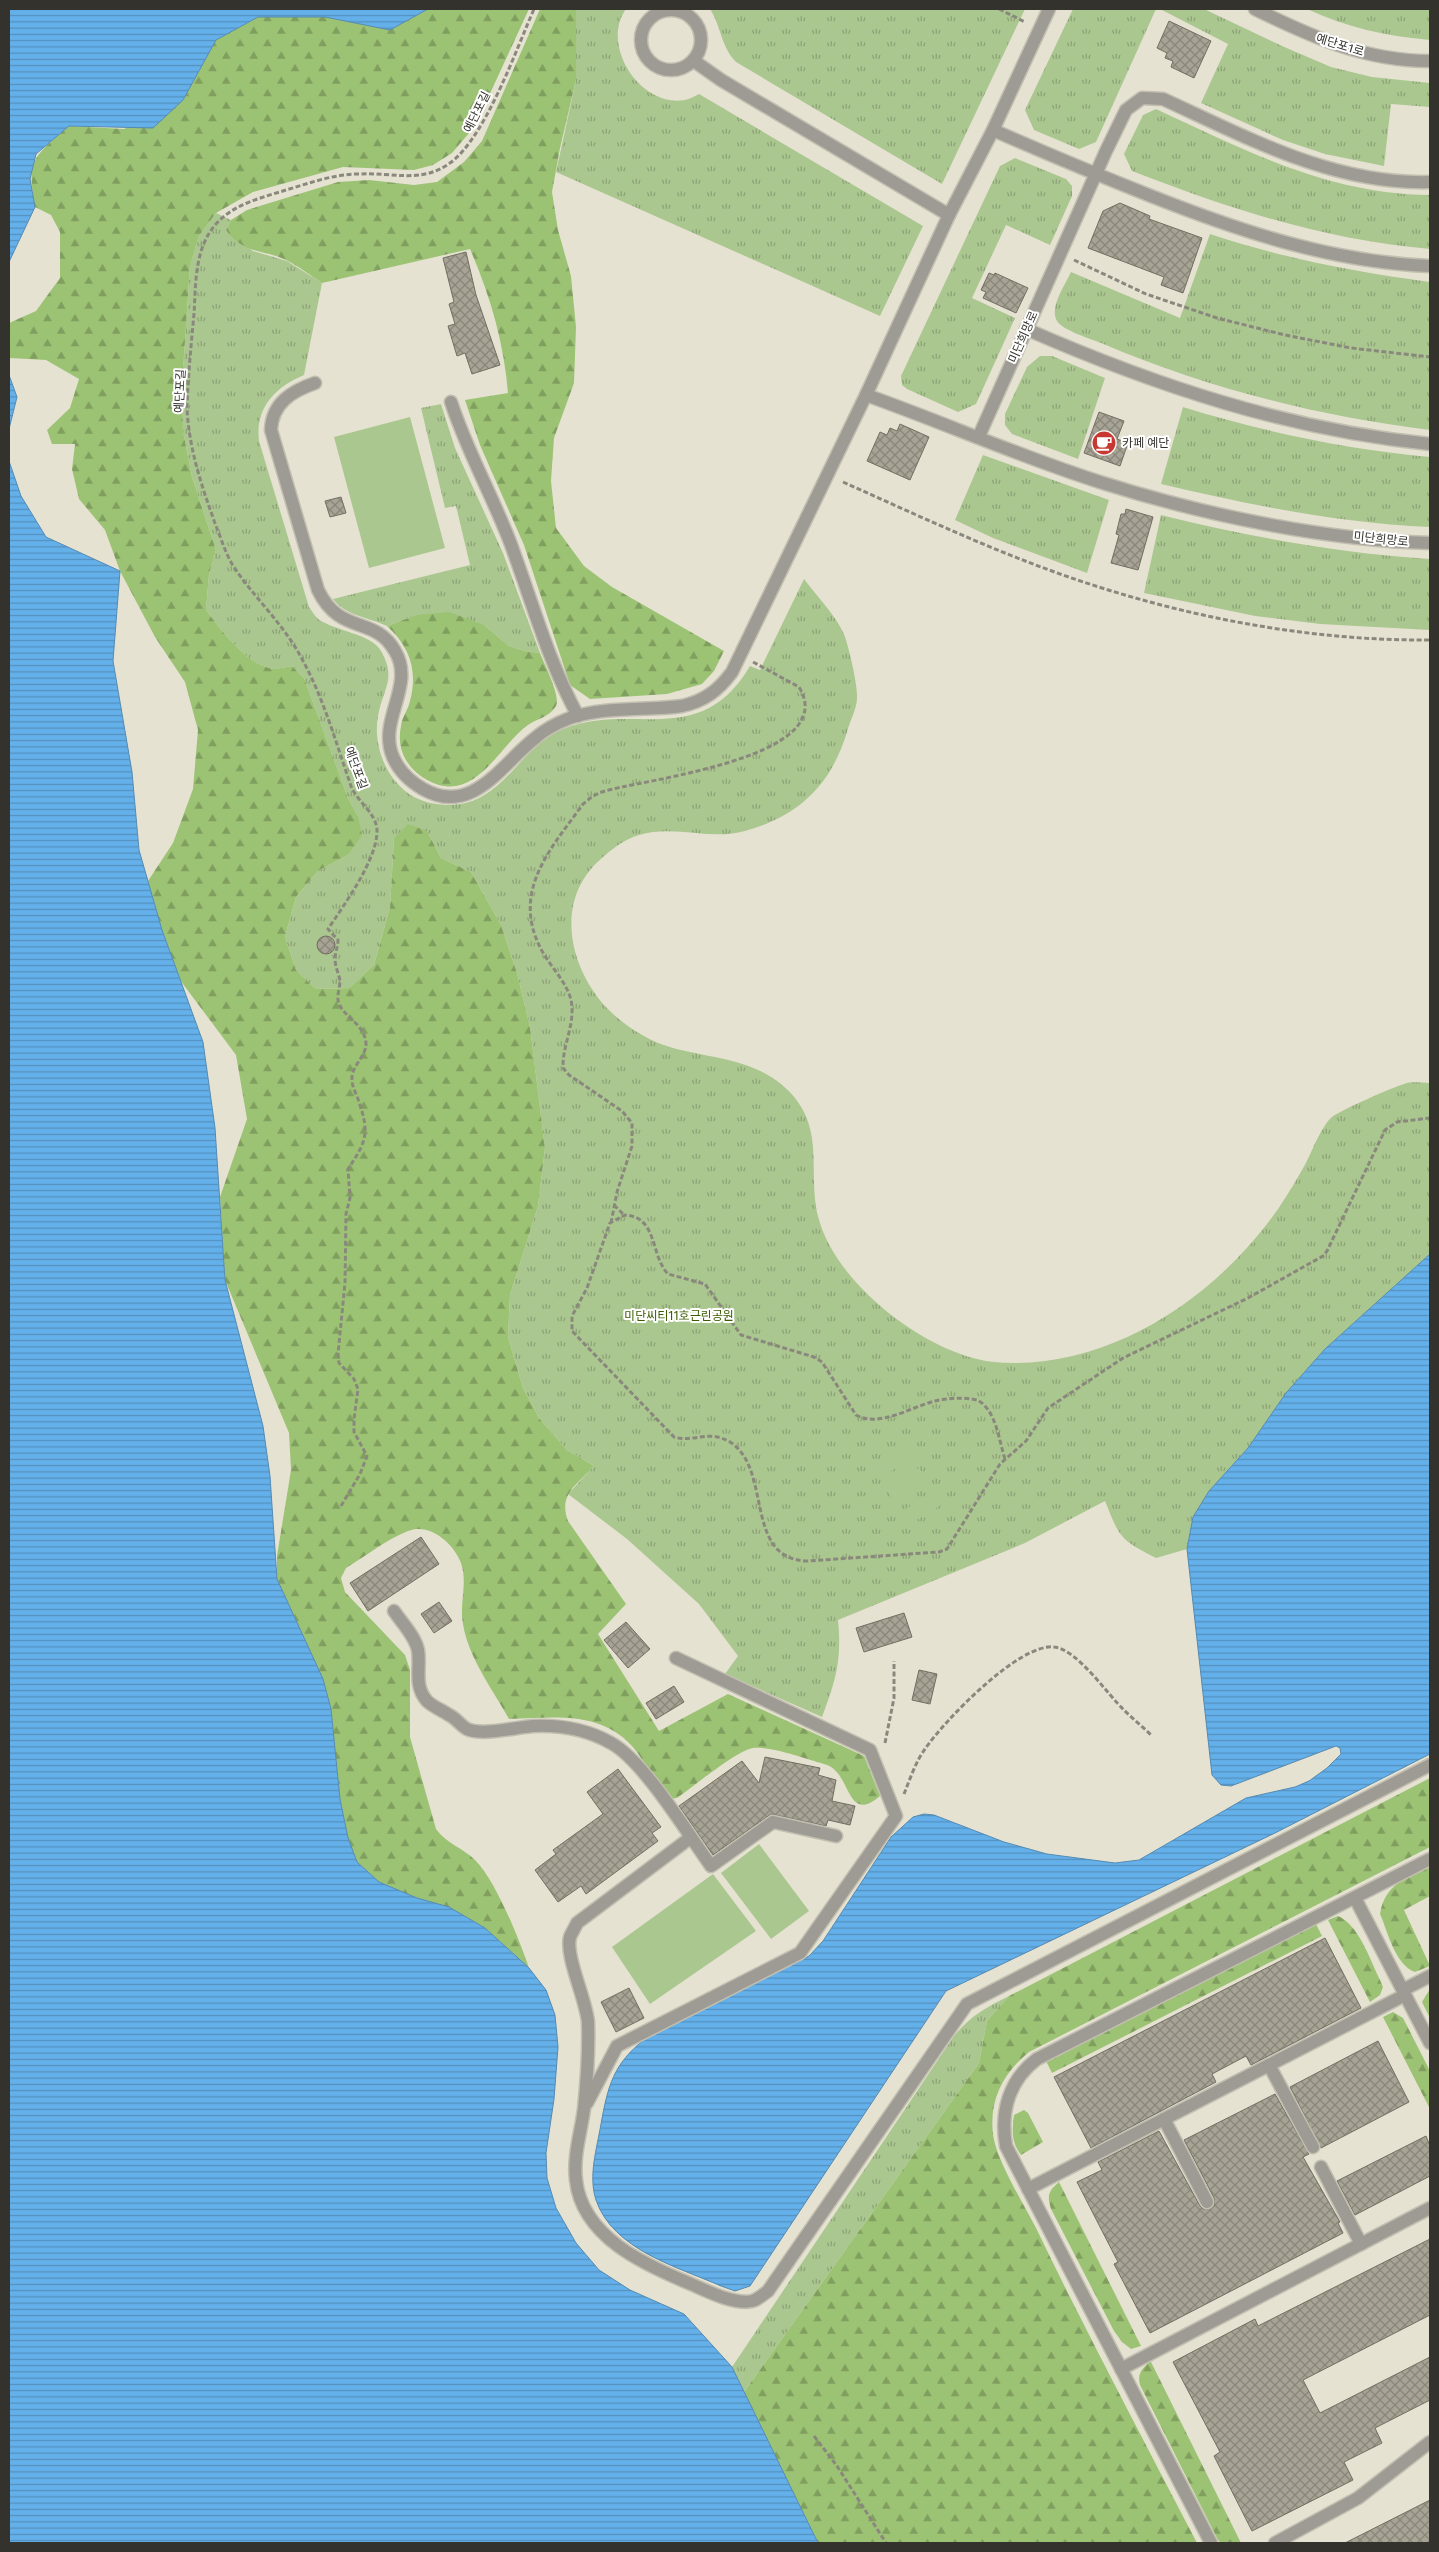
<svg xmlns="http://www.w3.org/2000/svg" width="1439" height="2552" font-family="'Fira Sans','Noto Sans KR',sans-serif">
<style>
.grass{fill:url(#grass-tufts)}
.forest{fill:url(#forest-firs)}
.pitch{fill:#abc790}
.water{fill:url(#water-rules);stroke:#558ab1}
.building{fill:url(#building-cross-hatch);stroke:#726e61}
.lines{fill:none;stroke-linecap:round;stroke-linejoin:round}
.minor-casing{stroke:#c2bfb1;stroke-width:15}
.path{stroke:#8a887d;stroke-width:3;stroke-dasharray:5 2.5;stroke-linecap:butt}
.minor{stroke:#9e9a94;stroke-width:12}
.labels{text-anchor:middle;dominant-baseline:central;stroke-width:4;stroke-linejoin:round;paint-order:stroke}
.street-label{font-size:12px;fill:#33322c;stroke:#fff}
.poi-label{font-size:12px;fill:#33322c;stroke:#fff;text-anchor:start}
.park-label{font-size:12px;fill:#3b5c02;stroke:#fff}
</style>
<defs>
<pattern id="grass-tufts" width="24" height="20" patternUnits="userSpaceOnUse" patternTransform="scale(1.25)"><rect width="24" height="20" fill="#abc790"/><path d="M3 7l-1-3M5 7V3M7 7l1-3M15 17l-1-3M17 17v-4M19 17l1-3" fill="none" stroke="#8ca276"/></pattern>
<pattern id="forest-firs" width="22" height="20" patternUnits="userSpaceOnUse" patternTransform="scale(1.25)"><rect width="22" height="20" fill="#9cc374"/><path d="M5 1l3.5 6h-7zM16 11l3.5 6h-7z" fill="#809f5f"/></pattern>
<pattern id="water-rules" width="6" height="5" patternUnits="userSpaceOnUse" patternTransform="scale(1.25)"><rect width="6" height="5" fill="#64b0ea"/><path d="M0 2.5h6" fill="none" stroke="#5390be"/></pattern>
<pattern id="building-cross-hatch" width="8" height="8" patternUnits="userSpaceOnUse" patternTransform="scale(1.25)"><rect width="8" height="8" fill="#a7a495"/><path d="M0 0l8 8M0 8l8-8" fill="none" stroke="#89867a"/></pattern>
</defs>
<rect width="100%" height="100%" fill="#e6e2d2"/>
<g class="grass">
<path d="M576,9H626C600,45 640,108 685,100C689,99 695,96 699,94L923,226L880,316L556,172L576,80Z"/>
<path d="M710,9H1025L942,184L736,62C721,47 721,26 710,9Z"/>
<path d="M1073,9H1156L1096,142L1079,149L1034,130L1025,110Z"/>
<path d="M1160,9H1204L1282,46L1331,67L1372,77L1430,83V107L1391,104L1384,166L1325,154L1283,140L1201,103L1228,44Z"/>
<path d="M1307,9H1430V40C1387,36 1347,28 1307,9Z"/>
<path d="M1156,109C1247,151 1328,194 1430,195V249C1324,240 1230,209 1132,171L1124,154L1143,115Z"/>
<path d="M1015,158L1066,179L1072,186V196L1050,245L1006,225L972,298L1015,318L976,404L958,412L907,389L902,385L901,376L1000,166Z"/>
<path d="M216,213L231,220L226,230L253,251L287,261L322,283L304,375C275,387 255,408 259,441L309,607C312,611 315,616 318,619C335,631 372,634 381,651C397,679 383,688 378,716C375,734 378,750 386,767C392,779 403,791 414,797C426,803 438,805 451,805C503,804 519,747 563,729C632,701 700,751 750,666L760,670L804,579C816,595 839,619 845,637C849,648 858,686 857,698C857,708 850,721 847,732C831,785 799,816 745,831C711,841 674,824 639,835C625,839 613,848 602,858C552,900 569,972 612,1013C629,1029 651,1042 673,1048C710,1058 751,1059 781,1084C828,1123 807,1167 818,1216C834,1283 927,1355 994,1362C1107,1372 1216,1298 1278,1209C1288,1194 1297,1179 1306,1163C1312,1151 1322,1125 1332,1117C1341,1110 1391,1088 1404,1084C1412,1081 1421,1083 1430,1083V1254L1325,1349L1286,1393L1248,1448L1209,1491L1193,1517L1187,1549L1156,1558C1119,1539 1120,1538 1105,1501L1025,1543L838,1620C842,1660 836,1680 822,1717L725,1674L738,1656L699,1604L627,1539L568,1494L594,1466L567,1450L539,1418L523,1388L508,1337L510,1295L538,1206L545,1148L530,1027L517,973L501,925L471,872L441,858L427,831L394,838L390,907L374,965L349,988L316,989L296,970L285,937L296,897L318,871L348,855L358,816L348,798L304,678L292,666C286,667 278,669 273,669C247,665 221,630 206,610L209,574L216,550L192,477L183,431L182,386L190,264L199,236Z"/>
<path d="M1210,234C1282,258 1355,272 1430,282V430C1316,416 1207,388 1101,343C1091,339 1062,330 1057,321C1049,308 1065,285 1071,272L1180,318Z"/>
<path d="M1040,356H1052L1105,378L1078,459L1012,434L1005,425V414L1027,367Z"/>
<path d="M441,404L455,448L503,553L540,653L525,651L509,646L484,625L416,615L387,626C368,617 346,616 333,599L470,565L456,506L445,508L421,408Z"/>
<path d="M1183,407C1264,432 1346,449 1430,457V527C1339,523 1250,505 1161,484Z"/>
<path d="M983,455L1109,500L1087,573L993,538L955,520Z"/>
<path d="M1161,515C1250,537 1339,553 1430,559V630L1320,624L1255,616L1144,593Z"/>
<path d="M1009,1996L987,2021L979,2063L744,2392L732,2367L954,2036C970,2016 987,2007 1009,1996Z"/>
</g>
<g class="forest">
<path d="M428,9H529L487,100L470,132L452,153L433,165L414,170L343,167L253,192L216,213L199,236L190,265L182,386L183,431L192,477L216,550L209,574L206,610C221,630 247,665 273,669C278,669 286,667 292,666L304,678L348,798L358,816L362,835L348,855L318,871L296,897L285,937L296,970L316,989L349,988L374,965L390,907L394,838L408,824L427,831L441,858L471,872L501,925L517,973L530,1027L545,1148L538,1206L510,1295L508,1337L523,1388L539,1418L567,1450L594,1466C577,1485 558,1494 568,1521L626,1604L598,1634L659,1731L728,1694L864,1756L880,1796C845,1826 852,1770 824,1764C806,1759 771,1746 753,1748C736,1751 693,1787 677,1798L670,1799C654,1783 646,1762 632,1746C599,1710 553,1718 509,1719C493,1690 468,1657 463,1624C459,1604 468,1583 461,1563C454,1544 430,1522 408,1531C387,1539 366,1556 346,1568L341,1578L345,1592L405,1655L410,1670V1737L436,1829C447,1844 463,1848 475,1860C496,1881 519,1939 529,1968L485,1928L449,1907L417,1898L379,1882L357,1862L348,1838L340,1799L331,1709L323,1679L277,1579V1556L291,1470L289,1433L225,1280L220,1197L247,1119L236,1055L180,980L162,930L148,881L173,843L193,789L198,730L185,682L155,637L120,571L105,530L79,499L72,469L75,444H52L47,430L70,408L79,379L46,360L9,358V323L36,311L60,278V232L51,215L35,207C26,158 34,157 69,126L124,129L183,100L216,40L258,17H325L390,30Z"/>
<path d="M540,9H576V80L560,148L552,192L558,230L571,276L576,327L574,383L554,438L551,481L556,528L584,566L612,587L724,651L714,671L702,684L667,694L590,699L570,685L524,545L480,445L465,400L508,393C504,343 490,295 470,249L322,283C311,276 300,267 288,261C265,249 244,255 226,230L231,220L247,210L338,182L369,180L414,185L437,182L464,162L482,141Z"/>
<path d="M449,612L484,625L509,646L525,651L540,653C544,664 561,696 556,706C550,717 536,719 528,725C497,747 475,806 427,780C407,769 396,749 401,726C402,717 408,710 410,701C418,671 410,647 387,626L416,615Z"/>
<path d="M1430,1778V1847L1029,2052C1003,2073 989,2100 993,2134C996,2160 1025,2206 1037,2230C1088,2336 1143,2439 1197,2543H818L744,2392L979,2063L987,2021L1009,1996Z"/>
<path d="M1430,1866V1896L1404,1910L1430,1966L1415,1972C1395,1965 1388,1932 1380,1914C1385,1884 1405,1879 1430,1866Z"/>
<path d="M1338,1916C1359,1925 1370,1960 1380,1980L1383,1987L1380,1995L1370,2002L1328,1920Z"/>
<path d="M1316,1924L1322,1936L1052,2073L1046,2061Z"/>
<path d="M1430,1989V2018L1422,2002Z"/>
<path d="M1393,2012L1403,2018L1430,2071V2109L1383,2017Z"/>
<path d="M1024,2110L1028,2113L1043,2142L1021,2155C1011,2142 1012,2130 1014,2115Z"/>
<path d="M1059,2182L1141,2346L1131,2349L1122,2342L1114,2331L1051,2209C1047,2196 1048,2191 1059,2182Z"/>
<path d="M1151,2361V2362L1241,2543H1221L1218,2540L1140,2385C1137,2374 1142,2368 1151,2361Z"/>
</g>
<g class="pitch">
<path d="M410,417L445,548L369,568L334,437Z"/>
<path d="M904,1444L913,1458L879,1478L871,1465Z"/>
<path d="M919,1468L928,1481L894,1502L886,1488Z"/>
<path d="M933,1492L941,1505L907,1526L899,1513Z"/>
<path d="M759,1844L809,1911L771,1939L721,1873Z"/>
<path d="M713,1874L756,1931L650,2004L612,1947Z"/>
</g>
<g class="water">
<path d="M9,9H428L390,30L325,17H258L216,40L183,100L153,128L69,126L36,154L30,179L35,207L9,262Z"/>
<path d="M9,375L17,397L9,429Z"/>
<path d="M9,461L21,496L46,537L120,571L113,661L132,772L139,850L162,930L203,1042L215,1128L225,1280L263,1426L270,1476L277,1579L323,1679L331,1709L340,1799L348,1838L357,1862L379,1882L417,1898L449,1907L485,1928L529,1968L546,1990L555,2015L558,2047L554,2099L546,2153L547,2178L556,2208L576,2243L599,2270L630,2290L684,2314L732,2367L818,2543H9Z"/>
<path d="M1430,1254V1754L1275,1833L946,1991L750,2286L735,2291L721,2286C678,2267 613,2250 596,2200C588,2176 597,2148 601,2124C608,2086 613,2064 645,2039L809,1956L823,1941L891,1837L913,1817L924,1814L934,1815L1004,1842L1047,1854L1115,1863L1139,1860L1246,1798L1295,1787L1309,1781L1327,1768L1341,1754L1340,1748L1336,1746L1231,1786L1221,1785L1212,1775L1187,1549L1193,1517L1209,1491L1248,1448L1286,1393L1325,1349Z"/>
</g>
<g class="building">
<path d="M1169,21L1211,41L1194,78L1171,67L1173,61L1165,58L1167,53L1157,48Z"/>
<path d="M1120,203L1150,216L1149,219L1202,238L1183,293L1161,285L1164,277L1088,248L1103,211Z"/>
<path d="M466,252L476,295L500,365L472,374L465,353L457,356L448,326L455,324L449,304L454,302L443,258Z"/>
<path d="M989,273L994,275L995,273L1028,288L1016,313L983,298L986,292L981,290Z"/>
<path d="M1099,412L1124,421L1117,439L1128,443L1120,466L1084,453Z"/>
<path d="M900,424L929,437L910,480L867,461L880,432L887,435L890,428L897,431Z"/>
<path d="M341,497L346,513L330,517L325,501Z"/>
<path d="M1126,509L1153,517L1138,570L1111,563L1119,535L1116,534L1121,514H1125Z"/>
<circle cx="326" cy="945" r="9"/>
<path d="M421,1537L439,1564L368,1611L350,1583Z"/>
<path d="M439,1602L452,1621L434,1633L421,1614Z"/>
<path d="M904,1613L912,1637L864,1652L856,1628Z"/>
<path d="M626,1622L650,1649L628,1668L604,1640Z"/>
<path d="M919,1670L937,1674L930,1704L912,1700Z"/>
<path d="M674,1686L684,1702L656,1719L646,1703Z"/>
<path d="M765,1757L820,1768L818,1775L836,1780L832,1801L855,1806L850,1825L828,1820L826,1826L771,1814L713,1855L679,1806L742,1761L759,1783Z"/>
<path d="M618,1769L661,1827L652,1833L658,1841L586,1894L581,1886L558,1902L535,1870L556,1854L553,1850L603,1814L587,1792Z"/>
<path d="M1325,1938L1361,2008L1251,2065L1246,2056L1212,2074L1216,2082L1091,2148L1054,2077Z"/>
<path d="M629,1988L644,2018L616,2032L601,2002Z"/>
<path d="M1378,2041L1409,2102L1321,2148L1290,2087Z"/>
<path d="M1275,2094L1309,2154L1303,2157L1340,2222L1338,2223L1343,2233L1150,2333L1114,2264L1118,2262L1077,2182L1102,2170L1098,2162L1159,2131L1200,2206L1203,2209H1210L1214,2206V2198L1184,2140Z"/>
<path d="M1426,2136L1430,2146V2176L1355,2215L1337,2181Z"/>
<path d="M1430,2239V2315L1303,2380L1320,2413L1430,2357V2400L1375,2428L1382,2443L1344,2462L1353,2480L1252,2531L1214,2456L1220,2452L1173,2362L1255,2319L1258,2326Z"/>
<path d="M1430,2500V2543H1345Z"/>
</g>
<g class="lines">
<defs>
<g id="minor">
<path d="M1049,9L993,130L949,215L866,395C945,423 1023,458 1103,483C1204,515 1325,540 1430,543"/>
<path d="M1255,9C1312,37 1365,61 1430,61"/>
<circle cx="671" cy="40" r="30"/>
<path d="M694,61L721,80L949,215"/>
<path d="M993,130C1045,153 1098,175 1151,196C1242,232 1332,262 1430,266"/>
<path d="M1026,329C1156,386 1289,430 1430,444"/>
<path d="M315,383C292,391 272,403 271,430L318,590C340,636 375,615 395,651C416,686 377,720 393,757C399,771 411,782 423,789C472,817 502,764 534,739C544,730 557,723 570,718C605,706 646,711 682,706C704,701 718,691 732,672L866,395"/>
<path d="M451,402C467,451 492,495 510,542C532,601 548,661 578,716"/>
<path d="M979,436L1106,151L1126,110L1142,98L1163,99C1248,138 1334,185 1430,182"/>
<path d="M394,1611C402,1623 415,1636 418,1650C421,1668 413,1685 427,1701C433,1707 442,1710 449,1715C456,1718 460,1725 467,1729C482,1736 517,1727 534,1726C561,1725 588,1730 611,1743C643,1760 688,1834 711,1866L773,1822L836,1836"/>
<path d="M690,1838L577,1923C575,1928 572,1932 570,1937C565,1956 586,1999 588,2022C589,2051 587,2080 584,2109C581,2132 573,2156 576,2180C582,2237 645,2265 691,2284C707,2291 734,2305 752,2301C757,2300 764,2294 768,2291L967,2004L1430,1765"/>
<path d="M1355,1898L1430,2043"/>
<path d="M1403,1990L1430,1976"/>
<path d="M1269,2065L1313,2147"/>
<path d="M587,2103L617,2046L800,1953L896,1816L870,1750L676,1658"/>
<path d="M1164,2119L1207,2202"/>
<path d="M1321,2167L1361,2244"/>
<path d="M1028,2189L1405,1995"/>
<path d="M1121,2369L1430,2208"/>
<path d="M1211,2543L1006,2146C1000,2112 1009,2080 1037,2059L1430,1859"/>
<path d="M1275,2543L1358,2498L1430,2442"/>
</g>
</defs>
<use href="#minor" class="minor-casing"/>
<g class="path">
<path d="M999,9L1025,22"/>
<path d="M1074,260L1146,294L1217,318L1285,335L1351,348L1430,357"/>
<path d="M843,482C908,511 974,542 1041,567C1164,613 1299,641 1430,640"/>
<path d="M614,1205L624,1215"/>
<path d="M611,1223L617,1192L632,1146V1123L622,1111L569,1075L563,1068C562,1046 576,1023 571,1000C567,983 551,967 542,951C510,892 550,850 583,804C589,799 594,795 602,792C637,780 843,759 799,687L753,662"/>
<path d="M1005,1459C999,1441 996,1409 977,1400C963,1397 948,1398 935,1401C911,1407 879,1428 856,1415L822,1362L814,1357L741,1335L705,1284L668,1274C650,1255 658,1217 625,1215L610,1223L587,1288L572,1316V1331L674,1437C694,1443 708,1429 730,1442C773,1469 743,1559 807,1561L939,1552L947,1549L1000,1464L1026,1441L1048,1408L1123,1358L1248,1298L1323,1256L1327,1251L1385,1130L1397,1122L1430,1118"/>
<path d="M341,1506L360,1474L367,1456L354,1432V1419L358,1389L354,1379L339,1363L338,1354L345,1283L346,1214L350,1198L348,1169C366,1142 370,1134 359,1102C357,1095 352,1087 352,1080C351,1066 365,1058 366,1045C366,1023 341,1017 338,1000C337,995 340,987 340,981C339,974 335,967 335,959C335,952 338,947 338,940L328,929C344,905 377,860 377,831C377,813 357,802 351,786C336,743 324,699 302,659C284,624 253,597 232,564C225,552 221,538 216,526C202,487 189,450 187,408C188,377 191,346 194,314C196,282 194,243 221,219C238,203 264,197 286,190C310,183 334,174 359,174C393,172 421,184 450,163C485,138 516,50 534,9"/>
<path d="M885,1743L894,1698V1661"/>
<path d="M904,1794C910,1779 916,1761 925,1749C944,1721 1019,1643 1054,1647C1077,1649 1108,1695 1124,1710C1133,1719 1143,1727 1152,1736"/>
<path d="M814,2436L837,2466L886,2543"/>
</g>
<use href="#minor" class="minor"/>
</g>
<defs>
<symbol id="cafe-disc" viewBox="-11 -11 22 22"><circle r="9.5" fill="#c63831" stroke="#fff"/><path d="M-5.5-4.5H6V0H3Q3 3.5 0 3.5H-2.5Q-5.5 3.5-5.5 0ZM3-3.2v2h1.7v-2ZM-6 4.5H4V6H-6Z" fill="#fff"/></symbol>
</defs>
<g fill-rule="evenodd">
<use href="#cafe-disc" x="1090" y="429" width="28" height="28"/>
</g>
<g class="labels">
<g class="street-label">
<text transform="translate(1340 45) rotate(17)">예단포1로</text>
<text transform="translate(477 112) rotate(-63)">예단포길</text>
<text transform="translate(1023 337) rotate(-66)">미단희망로</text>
<text transform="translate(180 391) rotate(-87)">예단포길</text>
<text transform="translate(1381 539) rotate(6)">미단희망로</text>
<text transform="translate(356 768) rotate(70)">예단포길</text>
</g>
<g class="poi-label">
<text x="1122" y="443">카페 예단</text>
</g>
<g class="park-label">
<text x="679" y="1316">미단씨티11호근린공원</text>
</g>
</g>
<rect width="1439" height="2552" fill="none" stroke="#33322c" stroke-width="20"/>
</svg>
